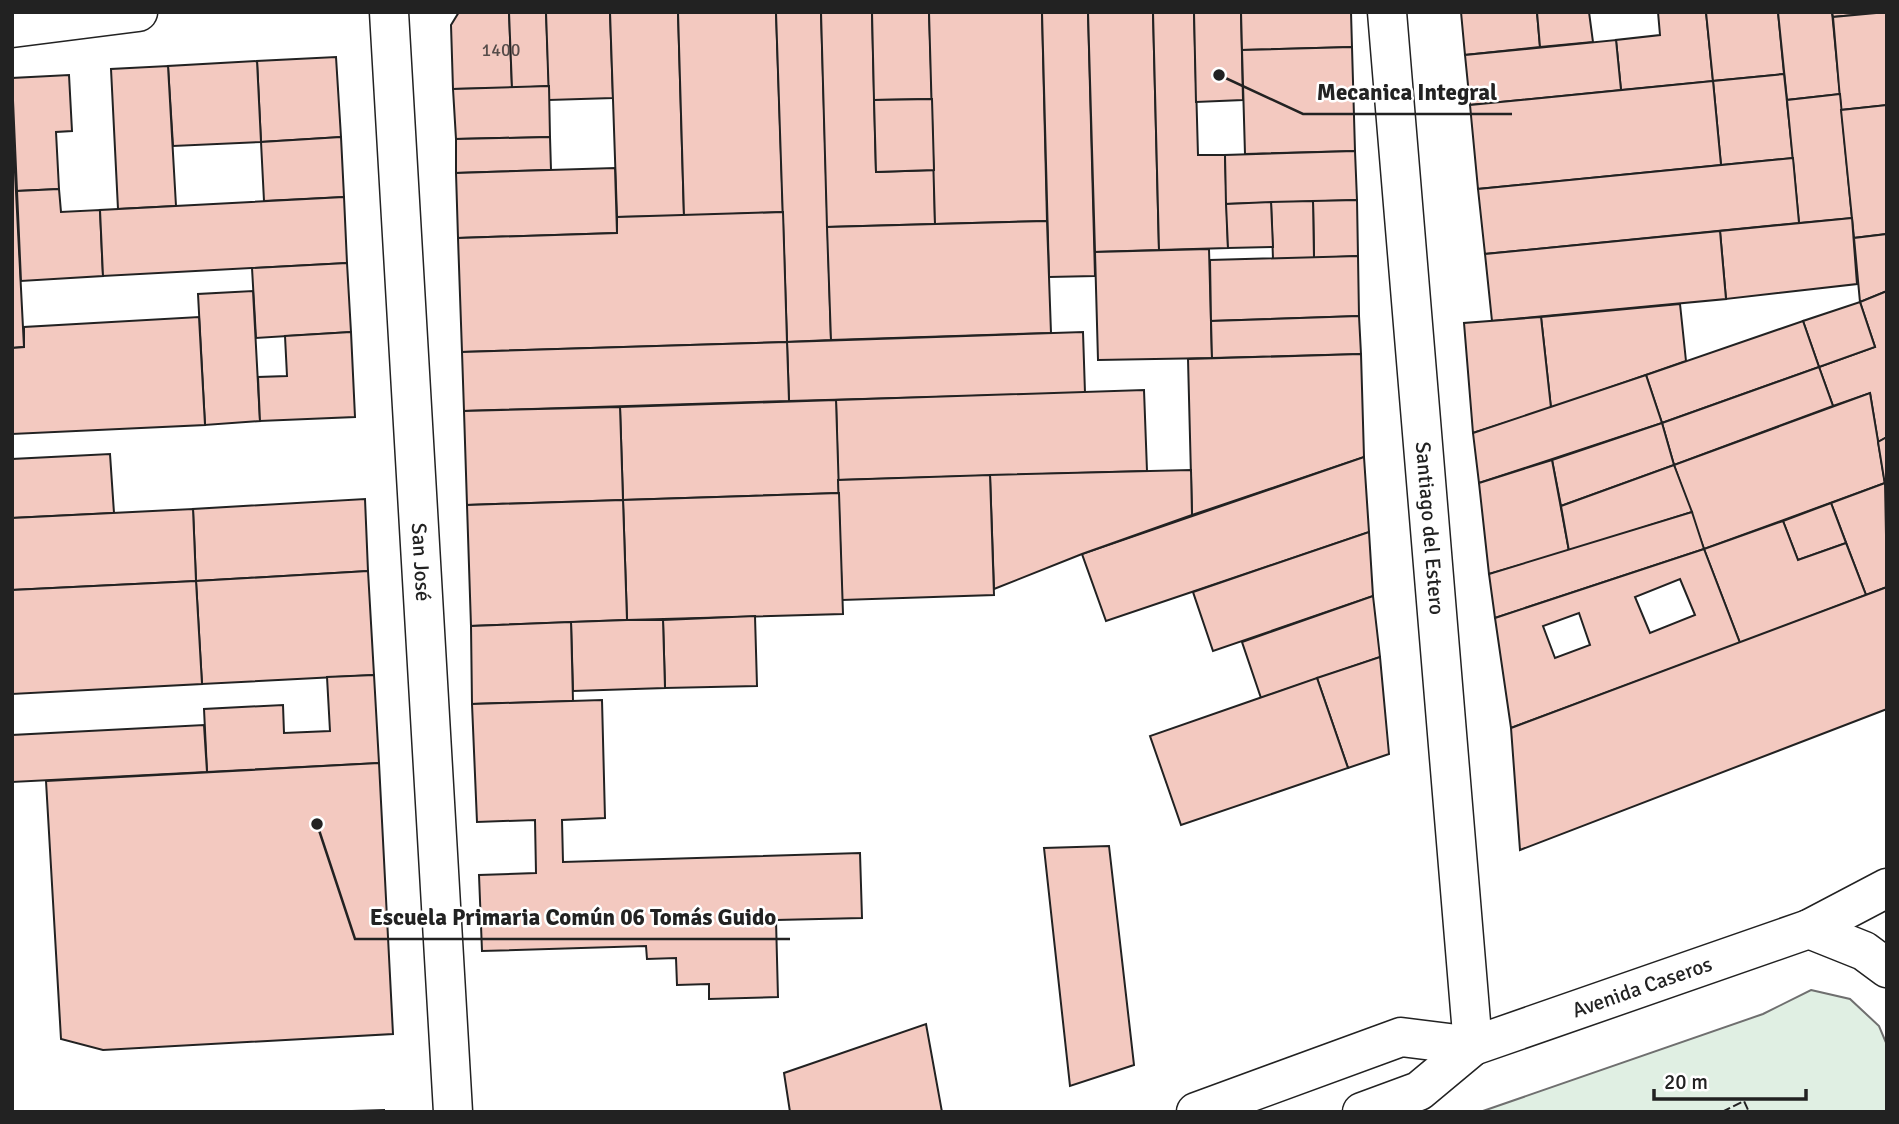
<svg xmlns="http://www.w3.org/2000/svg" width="1899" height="1124" font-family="Signika,sans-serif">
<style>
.green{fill:#e0efe3;stroke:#6f6f6f;stroke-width:2}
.building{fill:#f3c9c0;stroke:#222;stroke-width:2;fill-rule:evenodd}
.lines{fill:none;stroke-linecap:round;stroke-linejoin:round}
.minor-casing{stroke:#222;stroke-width:41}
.major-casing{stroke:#222;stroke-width:41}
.minor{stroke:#fff;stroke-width:38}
.major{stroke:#fff;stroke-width:38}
.fence{stroke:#222;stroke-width:2;stroke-dasharray:9 3.5;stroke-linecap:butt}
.labels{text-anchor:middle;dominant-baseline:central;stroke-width:5;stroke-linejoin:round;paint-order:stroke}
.number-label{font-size:18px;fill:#564c4a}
.street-label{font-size:21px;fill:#222;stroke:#fff}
.leader{fill:none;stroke:#222;stroke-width:2.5}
.callout-dot{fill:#222;stroke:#fff;stroke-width:2.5}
.callout-label{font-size:23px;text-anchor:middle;font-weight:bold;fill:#222;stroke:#fff;stroke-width:5;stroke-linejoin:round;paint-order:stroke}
</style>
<rect width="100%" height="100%" fill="#fff"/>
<path class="green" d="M1811,990L1850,999L1879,1026L1887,1045V1112H1480L1763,1014Z"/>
<g class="building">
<path d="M459,12H509L512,88L453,89L451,25Z"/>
<path d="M509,12H546L549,86L512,88Z"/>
<path d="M546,12H610L613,98L549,100Z"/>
<path d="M610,12H678L684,216L617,217Z"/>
<path d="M678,12H776L783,212L684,216Z"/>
<path d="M776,12H821L831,340L787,342Z"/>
<path d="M821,12H872L876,172L934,170L935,224L827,227Z"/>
<path d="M872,12H929L932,99L874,100Z"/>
<path d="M929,12H1042L1047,221L935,224Z"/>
<path d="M1042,12H1088L1095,276L1049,277Z"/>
<path d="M1088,12H1153L1159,250L1095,252Z"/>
<path d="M1153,12H1194L1198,155H1225L1228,248L1159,250Z"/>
<path d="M1194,12H1241L1243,100L1196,102Z"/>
<path d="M1241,12H1351L1352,47L1242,50Z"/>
<path d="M1461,12H1537L1540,47L1465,55Z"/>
<path d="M1537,12H1589L1593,42L1540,47Z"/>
<path d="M1658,12H1706L1713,81L1621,90L1616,40L1660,35Z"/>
<path d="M1706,12H1778L1784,74L1713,81Z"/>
<path d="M1778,12H1832L1840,94L1787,100Z"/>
<path d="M1832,12H1886L1833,17Z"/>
<path d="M1887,12V105L1841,110L1833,17Z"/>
<path d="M1616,40L1621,90L1470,105L1465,55Z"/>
<path d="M1352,47L1355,151L1245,154L1242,50Z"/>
<path d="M336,57L341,137L261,142L257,61Z"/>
<path d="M257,61L261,142L173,146L168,66Z"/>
<path d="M168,66L176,206L118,209L111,69Z"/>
<path d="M1784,74L1793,158L1721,165L1713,81Z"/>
<path d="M69,75L72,131L56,132L59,189L17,191L12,78Z"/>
<path d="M1713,81L1721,165L1478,189L1470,105Z"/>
<path d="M549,86L550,137L456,139L453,89Z"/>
<path d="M1840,94L1852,218L1799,223L1787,100Z"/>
<path d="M932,99L934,170L876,172L874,100Z"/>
<path d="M1887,105V234L1854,238L1841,110Z"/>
<path d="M12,114L24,347L12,348Z"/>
<path d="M341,137L344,197L264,201L261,142Z"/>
<path d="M550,137L551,170L456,173V139Z"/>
<path d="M1355,151L1357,200L1226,204L1225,155Z"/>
<path d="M1793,158L1799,223L1485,254L1478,189Z"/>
<path d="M615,168L617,233L458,238L456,173Z"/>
<path d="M59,189L61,212L100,210L103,276L21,281L17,191Z"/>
<path d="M344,197L347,263L103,276L100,210Z"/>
<path d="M1357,200L1358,256L1314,258L1313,201Z"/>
<path d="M1313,201L1314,258L1273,259L1271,202Z"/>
<path d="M1271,202L1273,247L1228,248L1226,204Z"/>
<path d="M783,212L787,342L462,352L458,238L617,233V217Z"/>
<path d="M1852,218L1857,284L1726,299L1720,231Z"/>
<path d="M1047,221L1051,333L831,340L827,227Z"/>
<path d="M1720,231L1726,299L1492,321L1485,254Z"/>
<path d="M1887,234V291L1860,302L1854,238Z"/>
<path d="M1209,249L1212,358L1098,360L1095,252Z"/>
<path d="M1358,256L1359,316L1211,321L1210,260Z"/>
<path d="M347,263L351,332L256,338L252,268Z"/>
<path d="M253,291L260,421L205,425L198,294Z"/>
<path d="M1887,291V437L1878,442L1870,393L1833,406L1819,367L1875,347L1860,302Z"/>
<path d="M1860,302L1875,347L1819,367L1803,321Z"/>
<path d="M1680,304L1686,361L1551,408L1541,317Z"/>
<path d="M1359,316L1361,354L1212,358L1211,321Z"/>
<path d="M199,317L205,425L12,434V348L24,347V327Z"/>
<path d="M1541,317L1551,408L1473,433L1464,323Z"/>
<path d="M1803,321L1819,367L1662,423L1646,375Z"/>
<path d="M351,332L355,417L260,421L258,377L287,376L285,336Z"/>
<path d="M1083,332L1085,393L789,401L787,342Z"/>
<path d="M787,342L789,401L464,411L462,352Z"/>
<path d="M1361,354L1364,457L1192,515L1188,359Z"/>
<path d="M1819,367L1833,406L1674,465L1662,423Z"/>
<path d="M1646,375L1662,423L1479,483L1473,433Z"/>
<path d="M1144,390L1147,471L838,480L836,400Z"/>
<path d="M1870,393L1885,483L1704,549L1674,465Z"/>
<path d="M836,400L839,493L623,500L620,407Z"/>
<path d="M620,407L623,500L467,505L464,411Z"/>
<path d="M1662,423L1674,465L1561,506L1552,460Z"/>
<path d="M1887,437V497L1878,442Z"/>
<path d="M110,454L114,513L12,518V459Z"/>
<path d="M1364,457L1369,532L1106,621L1082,554Z"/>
<path d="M1552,460L1569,551L1489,574L1479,483Z"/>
<path d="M1674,465L1692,512L1569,551L1561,506Z"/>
<path d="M1191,470L1192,515L1082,554L994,589L990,475Z"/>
<path d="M990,475L994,595L842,600L838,480Z"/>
<path d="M1885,483L1887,587L1866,595L1831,503Z"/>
<path d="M839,493L843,614L627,620L623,500Z"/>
<path d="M365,499L368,571L196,581L193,509Z"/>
<path d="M623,500L627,620L471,626L467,505Z"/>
<path d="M1831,503L1846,543L1798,560L1783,521Z"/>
<path d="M193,509L196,581L12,590V518Z"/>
<path d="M1692,512L1704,549L1495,618L1489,574Z"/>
<path d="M1783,521L1798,560L1846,543L1866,595L1740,643L1704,549Z"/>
<path d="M1369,532L1373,596L1213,651L1193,592Z"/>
<path d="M1704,549L1740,643L1511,728L1495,618ZM1680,579L1695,615L1650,633L1635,597ZM1579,613L1590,645L1555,658L1543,626Z"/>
<path d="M368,571L374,675L202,684L196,581Z"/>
<path d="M196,581L202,684L12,694V590Z"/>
<path d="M1887,587V709L1520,850L1511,728Z"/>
<path d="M1373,596L1380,657L1261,698L1242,642Z"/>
<path d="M755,616L757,686L665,688L663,620Z"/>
<path d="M627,620H663L665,688L573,691L571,622Z"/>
<path d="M571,622L573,701L472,704L471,626Z"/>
<path d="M1380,657L1389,754L1348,768L1317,678Z"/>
<path d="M374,675L379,763L207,772L204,709L283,705L284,733L330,731L327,677Z"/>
<path d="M1317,678L1348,768L1181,825L1150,736Z"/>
<path d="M602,700L605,818L562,820L563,862L860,853L862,918L776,920L778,997L709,999V984L677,985L676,958L647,959L646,946L482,951L479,875L536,873L535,820L477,822L472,704Z"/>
<path d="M204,725L207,772L12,782V735Z"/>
<path d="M379,763L393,1034L103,1050L61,1039L46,781Z"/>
<path d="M1109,846L1134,1065L1070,1086L1044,848Z"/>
<path d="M926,1024L942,1112H790L784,1073Z"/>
<path d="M384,1110V1112H319Z"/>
</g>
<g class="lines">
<defs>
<g id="minor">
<path id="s1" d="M389,12L453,1112"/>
<path id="s2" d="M1387,12L1473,1046"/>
<path d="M12,28L138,12"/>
<path d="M1809,929L1887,888"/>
</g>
<g id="major">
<path d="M1196,1112L1401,1037L1473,1046"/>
<path id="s3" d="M1362,1112L1419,1091L1473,1046L1809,929L1864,951L1887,968"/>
</g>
</defs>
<use href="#minor" class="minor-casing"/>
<use href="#major" class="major-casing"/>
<use href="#minor" class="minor"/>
<use href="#major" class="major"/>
<path class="fence" d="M1722,1112L1744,1101L1749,1112"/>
</g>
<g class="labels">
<g class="number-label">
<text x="501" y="50">1400</text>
</g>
<g class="street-label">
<text stroke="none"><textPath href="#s2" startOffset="518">Santiago del Estero</textPath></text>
<text stroke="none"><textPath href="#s1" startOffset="551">San José</textPath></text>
<text stroke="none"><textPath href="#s3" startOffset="310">Avenida Caseros</textPath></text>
</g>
</g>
<path class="leader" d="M1219 75L1303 114H1512M317 824L355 939H790"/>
<g class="callout-dot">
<circle cx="1219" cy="75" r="7"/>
<circle cx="317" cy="824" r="7"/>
</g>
<g class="callout-label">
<text x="1407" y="100">Mecanica Integral</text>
<text x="573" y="925">Escuela Primaria Común 06 Tomás Guido</text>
</g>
<rect width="1899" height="1124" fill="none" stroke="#222222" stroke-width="28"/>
<path d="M1654 1089v10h152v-10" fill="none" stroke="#222222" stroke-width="3.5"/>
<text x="1664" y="1089" font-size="21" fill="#222222" stroke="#ffffff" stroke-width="5" paint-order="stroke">20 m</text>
</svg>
